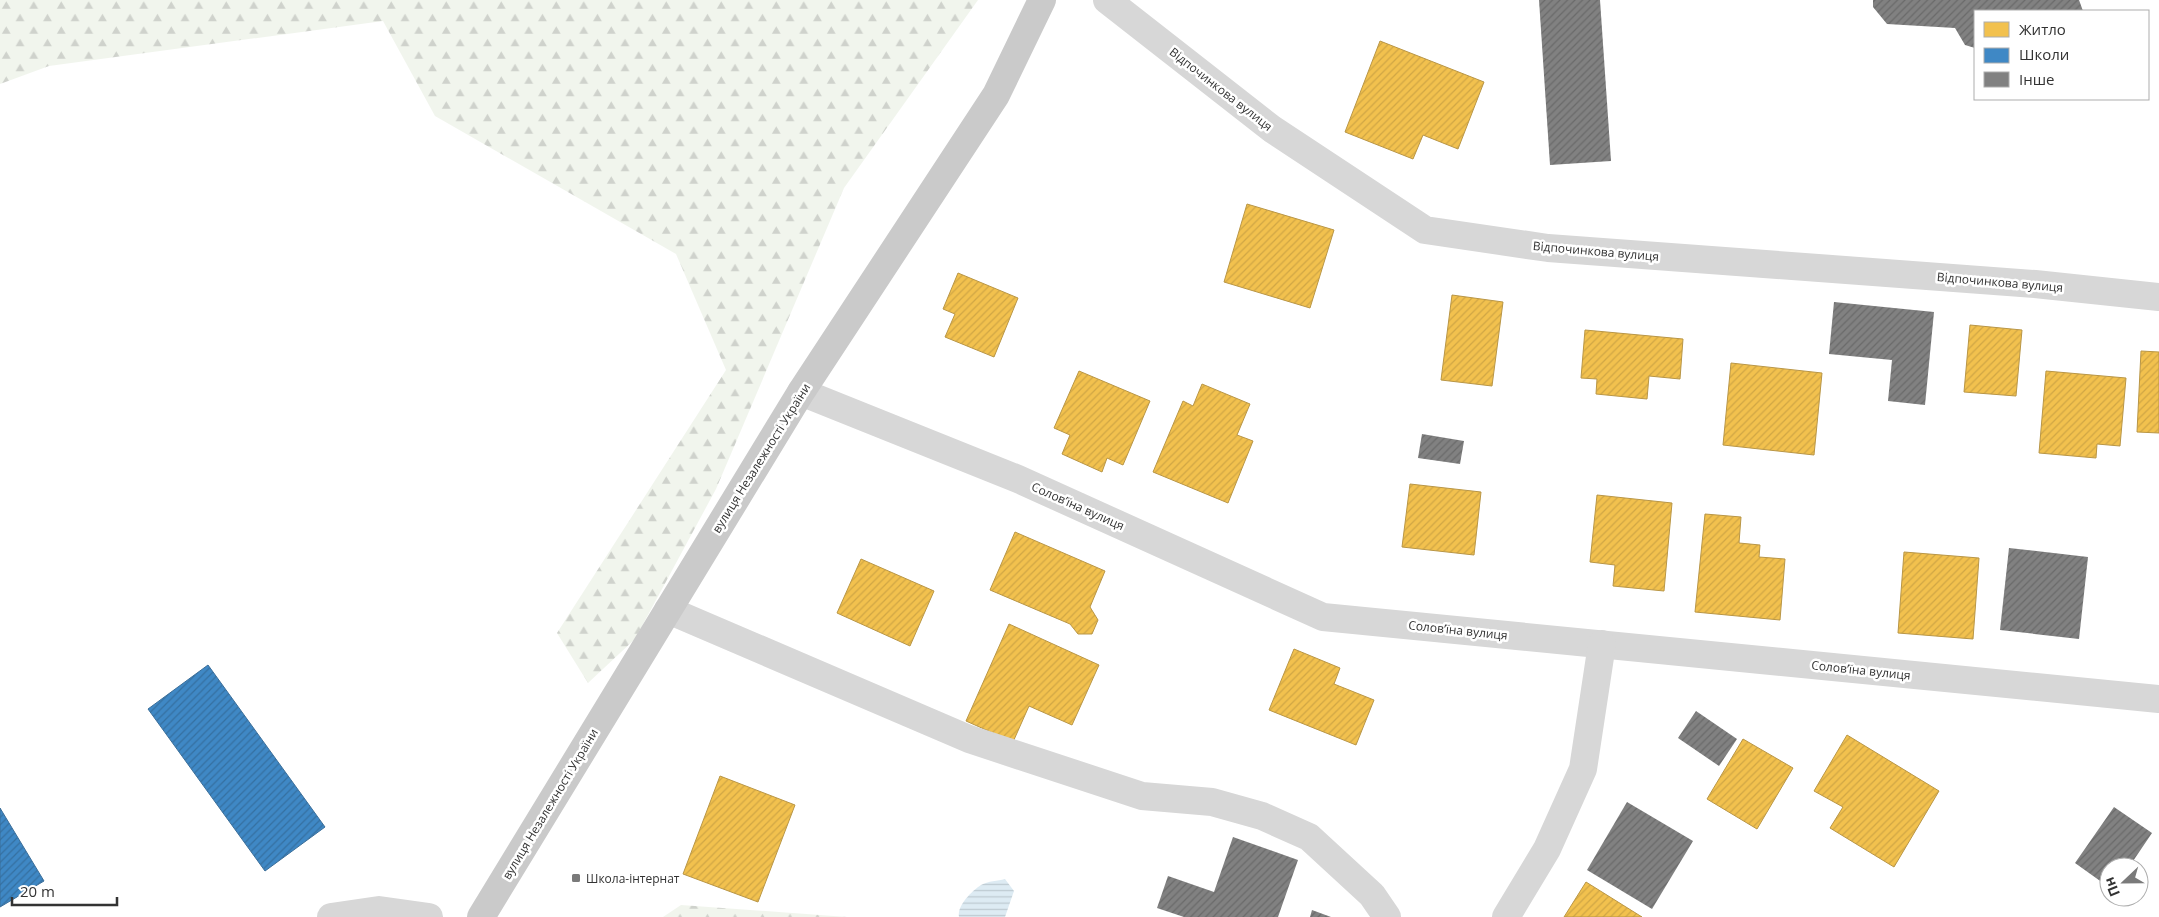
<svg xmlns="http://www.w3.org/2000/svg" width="2159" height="917" font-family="'Open Sans',sans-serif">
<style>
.forest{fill:url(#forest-firs)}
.water{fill:url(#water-rules)}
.homes{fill:url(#homes-hatch);stroke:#b99646}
.schools{fill:url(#schools-hatch);stroke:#3b6e99}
.building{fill:url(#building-hatch)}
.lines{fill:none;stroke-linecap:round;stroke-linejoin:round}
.minor{stroke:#d7d7d7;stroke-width:28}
.major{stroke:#cacaca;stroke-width:28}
.poi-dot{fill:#7a7a7a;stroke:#fff;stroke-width:2}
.labels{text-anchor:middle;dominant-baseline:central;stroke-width:5;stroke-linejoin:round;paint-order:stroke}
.street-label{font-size:12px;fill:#333;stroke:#fff}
.poi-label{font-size:12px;fill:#333;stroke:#fff;text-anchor:start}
</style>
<defs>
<pattern id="forest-firs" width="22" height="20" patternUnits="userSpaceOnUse" patternTransform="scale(1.25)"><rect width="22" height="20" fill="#f1f5ed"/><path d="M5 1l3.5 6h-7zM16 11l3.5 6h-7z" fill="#cfd2cc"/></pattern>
<pattern id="water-rules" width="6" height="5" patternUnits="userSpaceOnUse" patternTransform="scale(1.25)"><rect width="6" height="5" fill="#ddebf3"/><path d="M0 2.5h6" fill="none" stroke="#becad1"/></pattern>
<pattern id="homes-hatch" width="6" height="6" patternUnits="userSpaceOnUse" patternTransform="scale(1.25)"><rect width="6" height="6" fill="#f2c14e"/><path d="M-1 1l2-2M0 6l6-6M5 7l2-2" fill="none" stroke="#d0a645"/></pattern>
<pattern id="schools-hatch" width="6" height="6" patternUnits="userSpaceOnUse" patternTransform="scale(1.25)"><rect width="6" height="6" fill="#3f88c5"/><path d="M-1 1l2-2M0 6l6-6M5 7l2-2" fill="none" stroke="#3570a1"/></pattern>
<pattern id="building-hatch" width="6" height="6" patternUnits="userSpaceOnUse" patternTransform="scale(1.25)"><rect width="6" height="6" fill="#818181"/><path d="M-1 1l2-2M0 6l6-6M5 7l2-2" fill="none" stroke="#6a6a6a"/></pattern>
</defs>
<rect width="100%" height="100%" fill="#fff"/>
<g class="forest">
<path d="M0,0H978L844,188L716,489L635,639L588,683L557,633L726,370L676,254L435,116L383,21L49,66L0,84Z"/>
<path d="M681,905L847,917H663Z"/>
</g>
<path class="water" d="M1005,879L1014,891L1005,917H959C957,905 972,891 981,885C988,881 998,881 1005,879Z"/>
<g class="homes">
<path d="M1380,41L1484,82L1458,149L1423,135L1413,159L1345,132Z"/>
<path d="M1247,204L1334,230L1310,308L1224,282Z"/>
<path d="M958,273L1018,298L994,357L945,337L955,314L943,309Z"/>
<path d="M1452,295L1503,302L1492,386L1441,380Z"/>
<path d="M1970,325L2022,330L2016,396L1964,392Z"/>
<path d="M1585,330L1683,339L1680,379L1649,376L1647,399L1596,394L1597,379L1581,378Z"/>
<path d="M2141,351L2159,352V433L2137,432Z"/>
<path d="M1731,363L1822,373L1814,455L1723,445Z"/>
<path d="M1079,371L1150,401L1123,465L1107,458L1102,472L1062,454L1070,435L1054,428Z"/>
<path d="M2046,371L2126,378L2120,446L2097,444L2096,458L2039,453Z"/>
<path d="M1202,384L1250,404L1237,435L1253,441L1228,503L1153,472L1183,401L1193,406Z"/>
<path d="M1410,484L1481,492L1474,555L1402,547Z"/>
<path d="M1597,495L1672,503L1664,591L1613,586L1615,565L1590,562Z"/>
<path d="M1705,514L1741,517L1739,543L1760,545L1759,557L1785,559L1780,620L1695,612Z"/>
<path d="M1015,532L1105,571L1090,607L1098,620L1092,634H1078L1070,624L990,590Z"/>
<path d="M1904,552L1979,558L1973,639L1898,633Z"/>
<path d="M861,559L934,591L910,646L837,613Z"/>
<path d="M1009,624L1099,665L1072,725L1029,706L1013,742L966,721Z"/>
<path d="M1294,649L1340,668L1334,684L1374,700L1356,745L1269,710Z"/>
<path d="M1847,735L1939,791L1894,867L1830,828L1843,807L1814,791Z"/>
<path d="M1743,739L1793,768L1757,829L1707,799Z"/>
<path d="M720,776L795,805L758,902L683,874Z"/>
<path d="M1586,882L1642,917H1564Z"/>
</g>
<g class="schools">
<path d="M208,665L325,827L265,871L148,709Z"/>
<path d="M0,808L44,881L0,907Z"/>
</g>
<g class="building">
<path d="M1539,0H1600L1611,161L1550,165Z"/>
<path d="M1873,0H2079L2083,11H1975V48L1965,45L1955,28L1887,24L1873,7Z"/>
<path d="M1834,302L1934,312L1925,405L1888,401L1892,360L1829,354Z"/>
<path d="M1422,434L1464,441L1460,464L1418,458Z"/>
<path d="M2009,548L2088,557L2079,639L2000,630Z"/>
<path d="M1696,711L1737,739L1719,766L1678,738Z"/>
<path d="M1627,802L1693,841L1652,909L1587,870Z"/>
<path d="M2114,807L2152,833L2129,867H2118L2115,865L2114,867H2109V874L2103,883L2075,863Z"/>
<path d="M1233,837L1298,860L1278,917H1184L1157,908L1168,876L1214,892Z"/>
<path d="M1312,910L1331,917H1310Z"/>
</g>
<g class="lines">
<g class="minor">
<path d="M1107,0L1272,129L1425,230L1548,248L2035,284L2159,297"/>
<path d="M801,392L1018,479L1323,617L2159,699"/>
<path d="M668,610L969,739L1142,796L1212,802L1262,816L1309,837L1372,895L1387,917"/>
<path d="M331,917L379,910L429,917"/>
<path d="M1506,917L1547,849L1583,769L1602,644"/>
</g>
<path class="major" d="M481,917L801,392L996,95L1042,0"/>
</g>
<rect class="poi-dot" x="571" y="873" width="10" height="10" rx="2.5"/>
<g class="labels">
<g class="street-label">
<text transform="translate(1221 89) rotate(38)">Відпочинкова вулиця</text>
<text transform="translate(1596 251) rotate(5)">Відпочинкова вулиця</text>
<text transform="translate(2000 282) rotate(5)">Відпочинкова вулиця</text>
<text transform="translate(761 458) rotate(-58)">вулиця Незалежності України</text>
<text transform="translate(1078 506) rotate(24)">Соловʼїна вулиця</text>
<text transform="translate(1458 630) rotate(6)">Соловʼїна вулиця</text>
<text transform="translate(1861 670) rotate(6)">Соловʼїна вулиця</text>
<text transform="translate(550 804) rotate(-59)">вулиця Незалежності України</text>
</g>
<g class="poi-label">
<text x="586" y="878">Школа-інтернат</text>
</g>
</g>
<rect x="1974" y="10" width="175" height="90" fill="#ffffff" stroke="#adadad"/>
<rect x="1984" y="22" width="25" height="15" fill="#f2c14e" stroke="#adadad"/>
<text x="2019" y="35" font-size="15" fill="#333333">Житло</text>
<rect x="1984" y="48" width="25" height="15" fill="#3f88c5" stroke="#adadad"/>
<text x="2019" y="60" font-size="15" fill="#333333">Школи</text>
<rect x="1984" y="72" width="25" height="15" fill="#818181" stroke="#adadad"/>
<text x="2019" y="85" font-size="15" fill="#333333">Інше</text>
<g transform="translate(2124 882) rotate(248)"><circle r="24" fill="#ffffff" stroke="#adadad"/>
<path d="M0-4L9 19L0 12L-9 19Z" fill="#7a7a7a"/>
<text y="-8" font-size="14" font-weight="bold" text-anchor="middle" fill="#333333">Пн</text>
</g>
<path d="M12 897v8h105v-8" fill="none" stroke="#333333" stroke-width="2.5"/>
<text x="20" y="897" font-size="15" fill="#333333" stroke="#ffffff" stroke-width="4" paint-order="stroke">20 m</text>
</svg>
